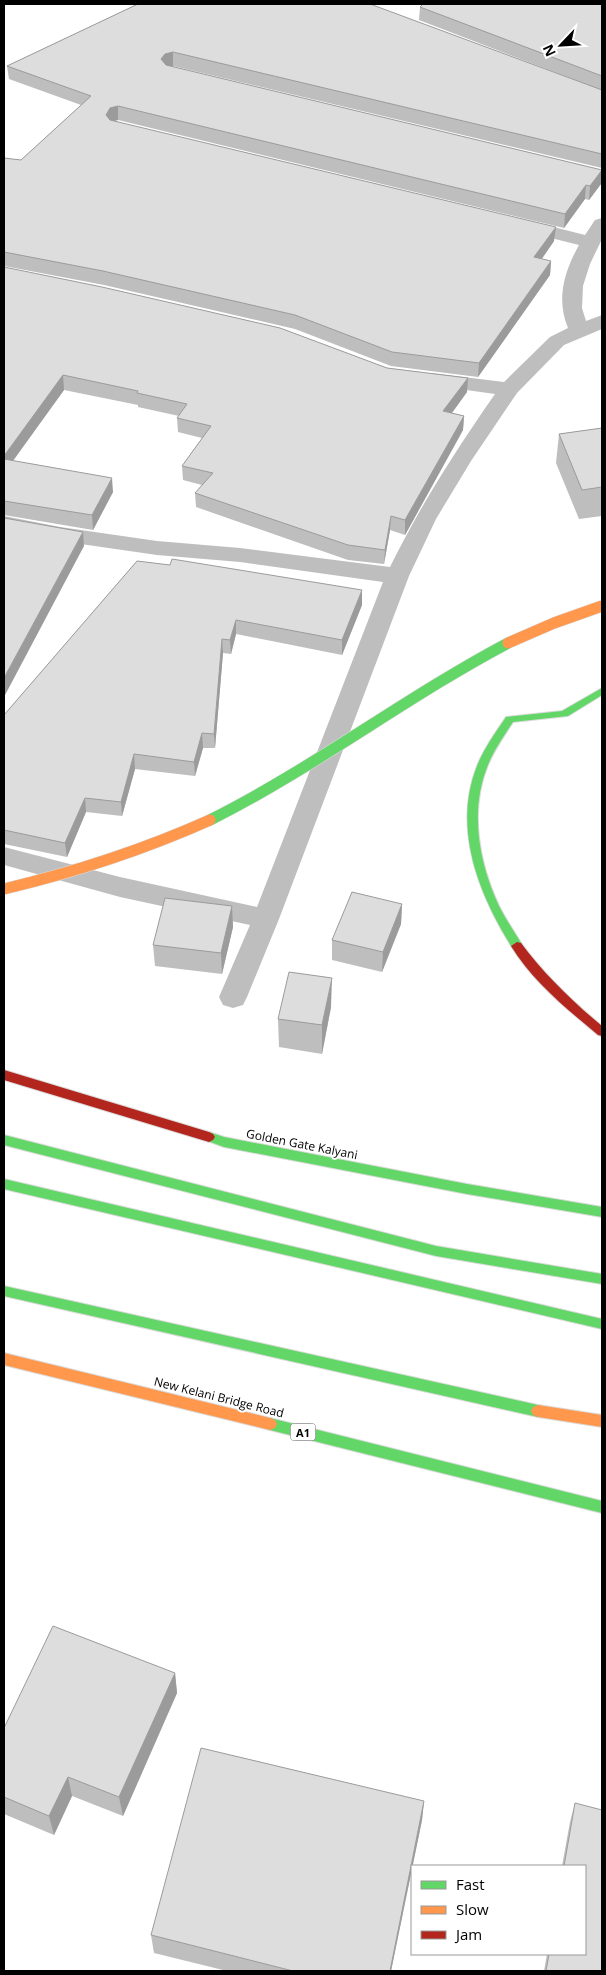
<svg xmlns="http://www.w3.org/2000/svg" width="606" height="1975" font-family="'Open Sans',sans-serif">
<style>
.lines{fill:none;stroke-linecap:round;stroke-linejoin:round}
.fast-casing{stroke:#dbdbdb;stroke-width:2}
.slow-casing{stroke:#dbdbdb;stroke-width:2}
.jam-casing{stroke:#dbdbdb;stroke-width:2}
.street{fill:#bebebe;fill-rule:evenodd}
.fast{fill:#63d668;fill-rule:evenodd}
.slow{fill:#ff974d;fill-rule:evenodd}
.jam{fill:#b3261e;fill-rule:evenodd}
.fast-bridge-casing{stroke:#dbdbdb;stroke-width:12;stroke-linecap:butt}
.slow-bridge-casing{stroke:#dbdbdb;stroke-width:12;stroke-linecap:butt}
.fast-bridge{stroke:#63d668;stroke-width:11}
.slow-bridge{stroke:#ff974d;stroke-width:11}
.wall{fill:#bebebe}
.shaded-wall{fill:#9b9b9b}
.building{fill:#ddd;stroke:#9b9b9b}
.labels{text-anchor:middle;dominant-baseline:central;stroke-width:4;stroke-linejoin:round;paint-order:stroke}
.shield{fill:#fff;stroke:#4c4c4c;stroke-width:1}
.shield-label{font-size:11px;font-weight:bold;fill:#000}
.street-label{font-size:12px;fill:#000;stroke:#fff}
</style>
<rect width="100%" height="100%" fill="#fff"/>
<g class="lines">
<defs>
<g id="fast">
<path d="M602,688V695L568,716L513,722C504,736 494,750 488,765C469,811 479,863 499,906C506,920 515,933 523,946L521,949H513C479,895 452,829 477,766C484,748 496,732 506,717L562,711Z"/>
<path d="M209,1132L224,1137L467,1184L602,1207V1217L467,1194L224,1147L205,1140L203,1137L205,1134Z"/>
<path d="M4,1135L436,1246L602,1274V1284L436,1256L4,1145Z"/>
<path d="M4,1179L602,1319V1329L4,1189Z"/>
<path d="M4,1286L538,1405L543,1407L545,1411L543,1415L538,1417L4,1296Z"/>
<path d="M270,1418L602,1501V1513L270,1430L265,1428L263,1424L265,1420Z"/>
</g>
<g id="slow">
<path d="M4,1353L270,1418L275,1420L277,1424L275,1428L270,1430L4,1365Z"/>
<path d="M538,1405L602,1415V1427L538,1417L533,1415L531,1411L533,1407Z"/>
</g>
<g id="jam">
<path d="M517,942L521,943C544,974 572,1001 602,1026V1036L598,1035C567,1009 532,981 511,946Z"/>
<path d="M4,1070L209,1132L213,1134L215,1137L213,1140L209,1142L4,1080Z"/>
</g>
</defs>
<use href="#fast" class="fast-casing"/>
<use href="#slow" class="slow-casing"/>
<use href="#jam" class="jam-casing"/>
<path class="street" d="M518,218L585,235L595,220L602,218V239L590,264L583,286L582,308L586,321L602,315V329L564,345L517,393L471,461L436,519L409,576L279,919L247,997L243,1005L233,1008L223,1005L219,997L250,925L120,897L4,865V847L120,877L257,907L383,582L240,562L157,555L60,541L4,530V516L60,527L157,541L240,548L390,567C420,506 456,450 495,394L423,384L420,379L423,374L431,373L504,382L550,337L568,328C556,299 564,272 579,245L511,228L508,224L511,220Z"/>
<use href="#fast" class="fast"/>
<use href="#slow" class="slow"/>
<use href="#jam" class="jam"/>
<defs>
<path id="fast-bridge" d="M210,820C314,768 406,697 508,643"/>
<g id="slow-bridge">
<path d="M508,643L554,623L602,606"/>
<path d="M4,889C75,872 143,850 210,820"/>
</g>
</defs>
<use href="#fast-bridge" class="fast-bridge-casing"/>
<use href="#slow-bridge" class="slow-bridge-casing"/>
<use href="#fast-bridge" class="fast-bridge"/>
<use href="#slow-bridge" class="slow-bridge"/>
</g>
<g class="wall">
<path d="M138,4L583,83L419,20L420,7L602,4V168L173,66L172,67L602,170L601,184L589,200L585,199L564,228L118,120L115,121L554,241L542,259L551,261L550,275L478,377L391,366L295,329L104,285L4,266V158L21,160L81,105L9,79L7,66Z"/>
<path d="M4,267L387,368L467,392L452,413L464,416L463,430L405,535L390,530L384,564L348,560L196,507L195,493L202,485L183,480L182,466L202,438L178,432L177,418L179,416L138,407V405L64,390L13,461L113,492L93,530L4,515Z"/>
<path d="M602,428V516L579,519L556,463L559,434Z"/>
<path d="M137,561L362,605L342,655L236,634L231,654L223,653L215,748H203L195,776L135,769L122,816L86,812L67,857L4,844V715Z"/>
<path d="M402,904L401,924L382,972L332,960V940Z"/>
<path d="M232,906L233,927L222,974L155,966L153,945Z"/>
<path d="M331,1007L322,1054L279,1047L278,1019Z"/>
<path d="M175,1673L177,1693L123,1816L72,1796L54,1835L4,1814V1728Z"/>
<path d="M424,1801L422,1820L391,1971H227L154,1953L151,1935Z"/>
<path d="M575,1803L602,1971H544L547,1954H585V1866H562L570,1822Z"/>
</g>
<g class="shaded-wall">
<path d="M173,52V66L166,68L161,59L165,54Z"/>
<path d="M118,106V120L110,122L106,115L110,108Z"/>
<path d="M602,170L601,184L589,200L590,186Z"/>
<path d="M586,185L585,199L564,228L565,214Z"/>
<path d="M556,227L554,241L533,271L534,257Z"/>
<path d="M551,261L550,275L478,377L479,363Z"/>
<path d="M63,375L64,390L4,473V456Z"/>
<path d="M468,378L467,392L443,425V411Z"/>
<path d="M464,416L463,430L405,535V520Z"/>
<path d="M112,478L113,492L93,530L92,515Z"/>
<path d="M391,516L390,530L384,564L385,550Z"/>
<path d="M83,532L84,546L4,697V678Z"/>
<path d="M362,590V605L342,655V640Z"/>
<path d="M236,620V634L231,654L230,640Z"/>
<path d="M222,639L223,653L215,748L214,734Z"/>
<path d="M202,733L203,748L195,776L194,762Z"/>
<path d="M134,754L135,769L122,816L121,802Z"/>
<path d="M85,798L86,812L67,857L65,843Z"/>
<path d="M402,904L401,924L382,972L383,952Z"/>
<path d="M232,906L233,927L222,974L221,953Z"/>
<path d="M332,978L331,1007L322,1054V1025Z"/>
<path d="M175,1673L177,1693L123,1816L119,1797Z"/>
<path d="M68,1777L72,1796L54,1835L49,1816Z"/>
<path d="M424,1801L422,1820L391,1971H390Z"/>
</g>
<g class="building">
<path d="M138,4H370L602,90V154L173,52L165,54L161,59L166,65L602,170L590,186L586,185L565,214L118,106L110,108L106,115L110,120L556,227L534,257L551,261L479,363L392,352L295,315L103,271L4,252V158L21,160L91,96L7,66Z"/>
<path d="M423,4H602V76L420,7Z"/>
<path d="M4,267L102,287L280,328L387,368L468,378L443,411L464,416L405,520L391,516L385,550L348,545L195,493L213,473L182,466L211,426L177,418L187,404L137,393L138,391L63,375L4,456Z"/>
<path d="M602,428V487L582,490L559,434Z"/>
<path d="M4,459L112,478L92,515L4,501Z"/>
<path d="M4,518L83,532L4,678Z"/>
<path d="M172,559L362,590L342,640L236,620L230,640L222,639L214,734L202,733L194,762L134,754L121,802L85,798L65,843L4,830V715L137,561L170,565Z"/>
<path d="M352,892L402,904L383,952L332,940Z"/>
<path d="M165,898L232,906L221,953L153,945Z"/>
<path d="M289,972L332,978L322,1025L278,1019Z"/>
<path d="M53,1626L175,1673L119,1797L68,1777L49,1816L4,1797V1728Z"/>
<path d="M201,1748L424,1801L390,1971H293L151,1935Z"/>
<path d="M575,1803L602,1810V1971H546L549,1954H585V1866H564Z"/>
</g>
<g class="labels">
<rect class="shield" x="290.5" y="1423.5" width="25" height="17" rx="4"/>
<g class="shield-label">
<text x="303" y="1432">A1</text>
</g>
<g class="street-label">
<text transform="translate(302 1144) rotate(11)">Golden Gate Kalyani</text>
<text transform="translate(219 1397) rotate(14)">New Kelani Bridge Road</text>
</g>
</g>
<rect width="606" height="1975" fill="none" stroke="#000000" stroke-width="10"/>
<rect x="411" y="1865" width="175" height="90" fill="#ffffff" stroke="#999999"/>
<rect x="421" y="1881" width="25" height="8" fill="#63d668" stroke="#999999"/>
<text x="456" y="1890" font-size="15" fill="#000000">Fast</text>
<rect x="421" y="1906" width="25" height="8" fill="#ff974d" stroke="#999999"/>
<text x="456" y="1915" font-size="15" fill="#000000">Slow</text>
<rect x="421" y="1931" width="25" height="8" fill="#b3261e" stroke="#999999"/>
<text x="456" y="1940" font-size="15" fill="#000000">Jam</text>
<g transform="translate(561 45) rotate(245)" stroke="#ffffff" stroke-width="4" paint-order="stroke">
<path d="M0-4L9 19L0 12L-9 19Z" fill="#000000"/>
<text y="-8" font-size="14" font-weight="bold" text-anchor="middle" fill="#000000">N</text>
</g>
</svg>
